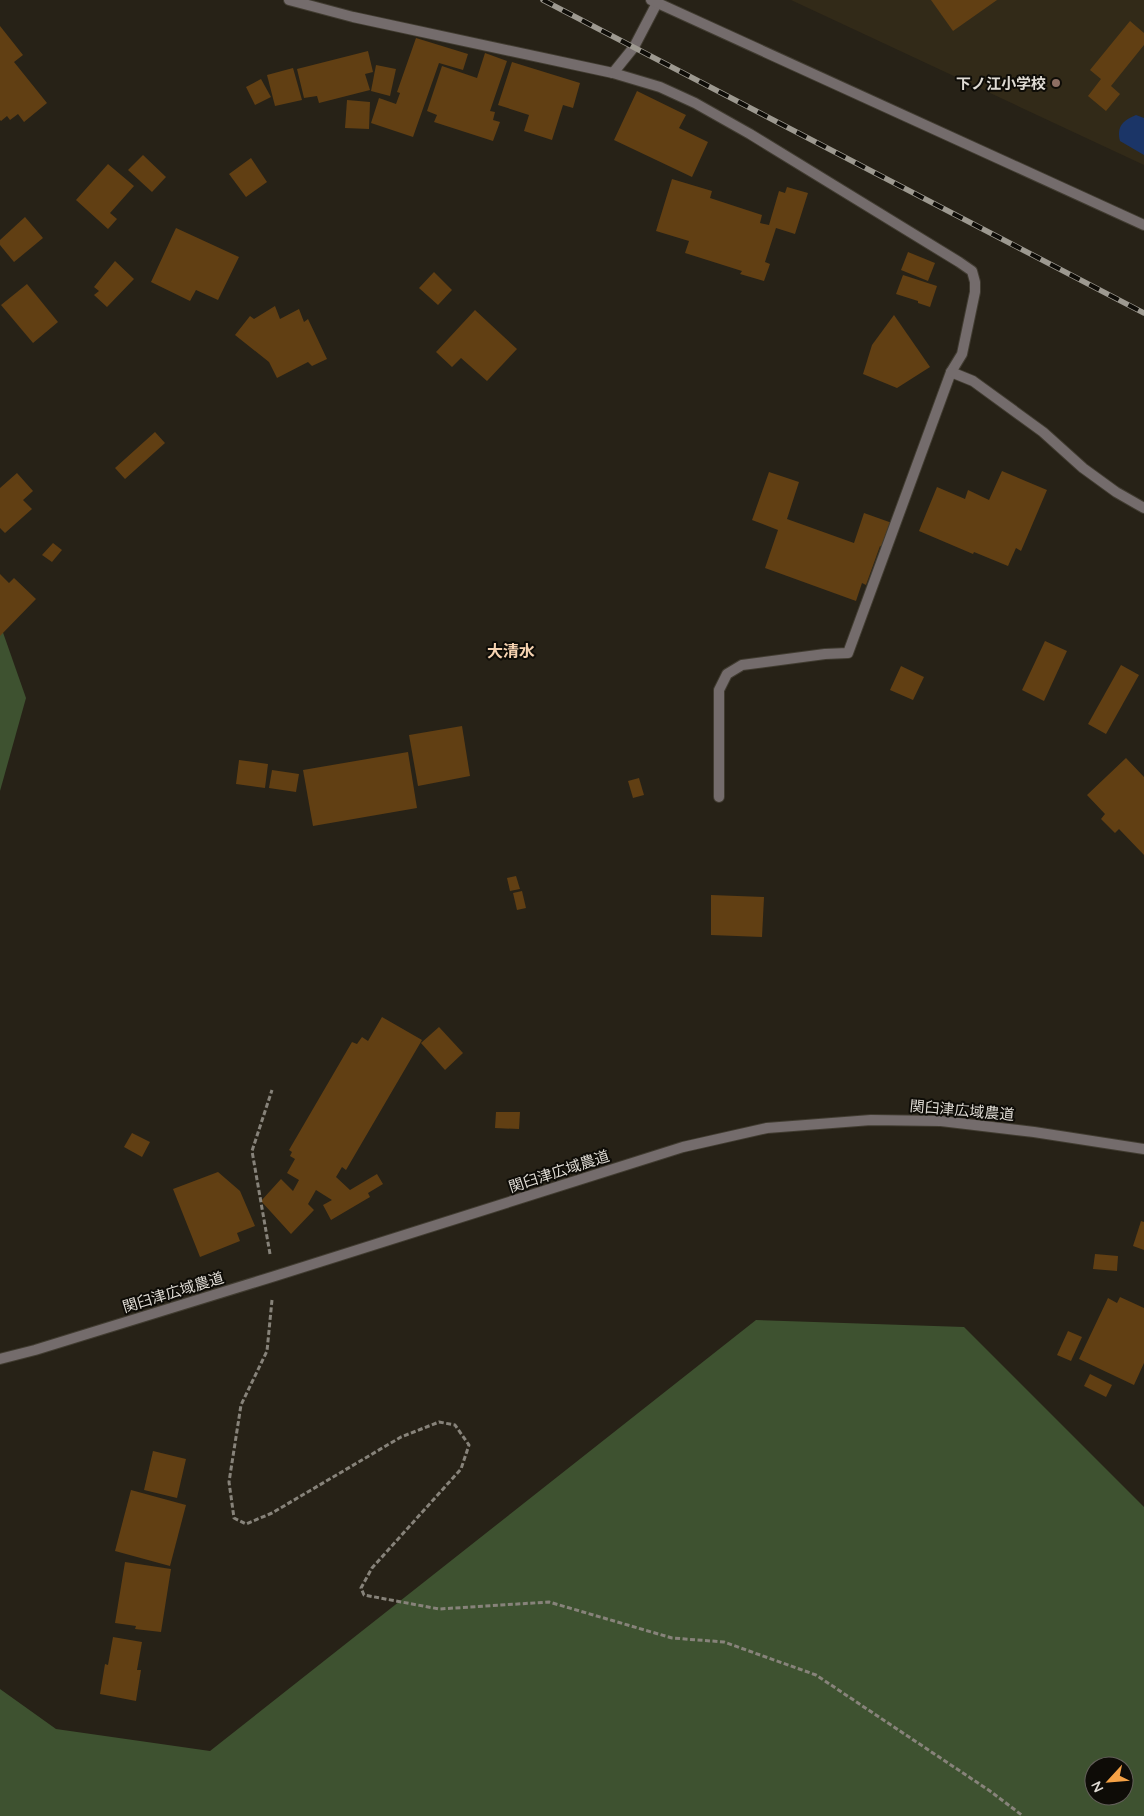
<svg xmlns="http://www.w3.org/2000/svg" width="1144" height="1816" font-family="Quicksand,'Noto Sans JP',sans-serif">
<style>
.built{fill:#322a18}
.green{fill:#3e5230;fill-rule:evenodd}
.water{fill:#1b3567}
.building{fill:#613f13}
.lines{fill:none;stroke-linecap:round;stroke-linejoin:round}
.minor-casing{stroke:#413c31;stroke-width:12}
.tertiary-casing{stroke:#413c31;stroke-width:12}
.path{stroke:#87837a;stroke-width:3;stroke-dasharray:5 2.5;stroke-linecap:butt}
.minor{stroke:#746c6c;stroke-width:10}
.tertiary{stroke:#746c6c;stroke-width:10}
.rail-casing{stroke:#9d9990;stroke-width:5.5}
.rail{stroke:#0e0c07;stroke-width:4;stroke-dasharray:11;stroke-linecap:butt}
.education-dot{fill:#8d6e63;stroke:#0e0c07;stroke-width:2}
.labels{text-anchor:middle;dominant-baseline:central;stroke-width:4;stroke-linejoin:round;paint-order:stroke}
.poi-label{font-size:15px;font-weight:bold;fill:#dfdbd4;stroke:#0e0c07;text-anchor:end}
.street-label{font-size:15px;fill:#dfdbd4;stroke:#0e0c07}
.neighbourhood-label{font-size:16px;font-weight:bold;fill:#f6d3b1;stroke:#0e0c07}
</style>
<rect width="100%" height="100%" fill="#272217"/>
<path class="built" d="M791,0H1144V165Z"/>
<g class="green">
<path d="M0,624L26,698L0,791Z"/>
<path d="M756,1320L964,1327L1144,1507V1816H0V1689L56,1729L210,1751ZM1094,1766H1124V1796H1094Z"/>
</g>
<path class="water" d="M1136,115L1144,118V155L1120,141C1116,126 1124,120 1136,115Z"/>
<g class="building">
<path d="M931,0H997L953,31Z"/>
<path d="M1130,21L1144,33V45L1111,86L1120,94L1106,111L1088,96L1101,79L1090,70Z"/>
<path d="M0,26L23,55L14,62L47,103L24,122L18,114L10,120L7,116L1,121L0,120Z"/>
<path d="M416,38L468,54L463,70L439,63L413,137L371,123L379,98L396,104L400,93L397,92Z"/>
<path d="M368,51L373,72L365,74L370,90L319,103L317,96L304,98L297,69Z"/>
<path d="M485,53L507,61L490,111L495,112L493,120L500,122L493,141L434,122L437,115L427,111L442,66L477,78Z"/>
<path d="M512,62L580,83L573,108L563,105L552,140L524,131L529,115L498,105Z"/>
<path d="M376,65L396,69L390,96L371,91Z"/>
<path d="M293,68L302,100L275,106L267,75Z"/>
<path d="M261,79L271,97L255,105L246,87Z"/>
<path d="M637,91L686,115L679,128L708,142L692,177L614,140Z"/>
<path d="M347,100L370,102L369,129L345,128Z"/>
<path d="M143,155L166,177L152,192L128,170Z"/>
<path d="M251,158L267,182L246,197L229,174Z"/>
<path d="M108,164L134,186L110,213L117,219L108,229L76,200Z"/>
<path d="M672,179L712,191L710,198L762,215L760,223L769,225L779,191L785,193L787,187L808,193L795,234L776,228L765,262L770,264L764,281L740,274L742,271L685,253L689,241L656,231Z"/>
<path d="M25,217L43,238L14,262L0,245V240Z"/>
<path d="M176,228L239,257L218,300L196,290L190,301L151,282Z"/>
<path d="M908,252L935,263L928,281L901,270Z"/>
<path d="M115,261L134,279L107,307L94,295L99,291L94,287Z"/>
<path d="M434,272L452,290L438,305L419,288Z"/>
<path d="M903,275L937,286L930,307L918,303V301L896,294Z"/>
<path d="M27,284L58,322L33,343L1,305Z"/>
<path d="M275,306L280,319L299,309L304,322L308,319L327,359L312,366L308,362L277,378L269,362L235,335L250,316L254,319Z"/>
<path d="M475,310L517,349L487,381L461,358L452,367L436,352Z"/>
<path d="M894,315L930,367L897,388L863,374L872,345Z"/>
<path d="M155,432L165,443L125,479L115,468Z"/>
<path d="M1002,471L1047,490L1021,551L1016,548L1008,566L974,552L973,554L919,531L937,487L965,499L968,490L989,500Z"/>
<path d="M769,472L799,482L787,519L854,543L864,513L892,523L884,548L880,546L866,585L862,583L856,601L765,568L778,530L752,520Z"/>
<path d="M17,473L33,491L23,500L32,509L5,533L0,528V488Z"/>
<path d="M53,543L62,550L52,562L42,555Z"/>
<path d="M0,574L9,583L14,578L36,599L0,636Z"/>
<path d="M1045,641L1067,651L1044,701L1022,690Z"/>
<path d="M1121,665L1139,675L1106,734L1088,724Z"/>
<path d="M901,666L924,677L913,700L890,690Z"/>
<path d="M462,726L470,776L418,786L409,735Z"/>
<path d="M408,752L417,808L313,826L303,770Z"/>
<path d="M1126,758L1144,777V855L1119,829L1115,833L1101,819L1105,814L1087,795Z"/>
<path d="M239,760L268,764L265,788L236,784Z"/>
<path d="M272,770L299,774L296,792L269,788Z"/>
<path d="M639,778L644,795L633,798L628,781Z"/>
<path d="M516,876L520,889L510,891L507,878Z"/>
<path d="M522,891L526,908L517,910L513,893Z"/>
<path d="M711,895L764,897L762,937L711,935Z"/>
<path d="M382,1017L422,1040L346,1170L342,1167L336,1177L350,1190L377,1174L383,1184L368,1193L370,1197L331,1220L323,1205L332,1200L316,1190L308,1204L314,1210L291,1234L261,1201L281,1179L293,1191L299,1180L287,1173L295,1159L290,1156L292,1152L289,1150L352,1042L357,1044L362,1037L368,1041Z"/>
<path d="M439,1027L463,1053L445,1070L421,1043Z"/>
<path d="M496,1112H520L519,1129L495,1128Z"/>
<path d="M132,1133L150,1142L142,1157L124,1147Z"/>
<path d="M218,1172L240,1191L255,1226L237,1233L240,1241L200,1257L173,1189Z"/>
<path d="M1141,1221L1144,1222V1250L1133,1246Z"/>
<path d="M1095,1254L1118,1256L1117,1271L1093,1269Z"/>
<path d="M1120,1297L1144,1308V1363L1134,1385L1079,1359L1108,1298L1117,1303Z"/>
<path d="M1068,1331L1082,1337L1071,1361L1057,1355Z"/>
<path d="M1090,1374L1112,1385L1106,1397L1084,1386Z"/>
<path d="M153,1451L186,1459L177,1498L144,1490Z"/>
<path d="M131,1490L186,1505L170,1566L115,1551Z"/>
<path d="M125,1562L171,1569L161,1632L135,1629L136,1626L115,1623Z"/>
<path d="M113,1637L142,1642L137,1670H141L136,1701L100,1694L105,1664L108,1665Z"/>
</g>
<g class="lines">
<defs>
<g id="minor">
<path d="M289,0L353,17L613,73L660,87L695,103L750,134L959,262L972,271L975,282V292L962,354L951,372L848,653L825,654L742,665L727,674L719,690V797"/>
<path d="M613,73L634,47L657,3"/>
<path d="M951,372L973,381L1043,432L1083,468L1116,492L1144,508"/>
</g>
<g id="tertiary">
<path d="M651,0L1144,225"/>
<path d="M0,1359L35,1350L275,1276L683,1147L767,1128L871,1120L941,1121L1034,1132L1144,1149"/>
</g>
</defs>
<use href="#minor" class="minor-casing"/>
<use href="#tertiary" class="tertiary-casing"/>
<g class="path">
<path d="M270,1254L252,1151L272,1090"/>
<path d="M272,1300L267,1351L241,1405L229,1482L234,1518L246,1524L272,1513L401,1437L439,1422L455,1425L469,1445L461,1469L372,1568L361,1588L364,1595L439,1609L549,1602L672,1638L724,1642L816,1675L990,1791L1023,1816"/>
</g>
<use href="#minor" class="minor"/>
<use href="#tertiary" class="tertiary"/>
<defs>
<path id="rail" d="M543,0L1144,313"/>
</defs>
<use href="#rail" class="rail-casing"/>
<use href="#rail" class="rail"/>
</g>
<circle class="education-dot" cx="1056" cy="83" r="5"/>
<g class="labels">
<g class="poi-label">
<text x="1046" y="83">下ノ江小学校</text>
</g>
<g class="street-label">
<text transform="translate(962 1110) rotate(5)">関臼津広域農道</text>
<text transform="translate(559 1171) rotate(-18)">関臼津広域農道</text>
<text transform="translate(173 1292) rotate(-17)">関臼津広域農道</text>
</g>
<g class="neighbourhood-label">
<text x="511" y="651">大清水</text>
</g>
</g>
<g transform="translate(1109 1781) rotate(244)"><circle r="24" fill="#0e0c07" stroke="#625f59"/>
<path d="M0-4L9 19L0 12L-9 19Z" fill="#f5a246"/>
<text y="-8" font-size="14" font-weight="bold" text-anchor="middle" fill="#dfdbd4">N</text>
</g>
</svg>
